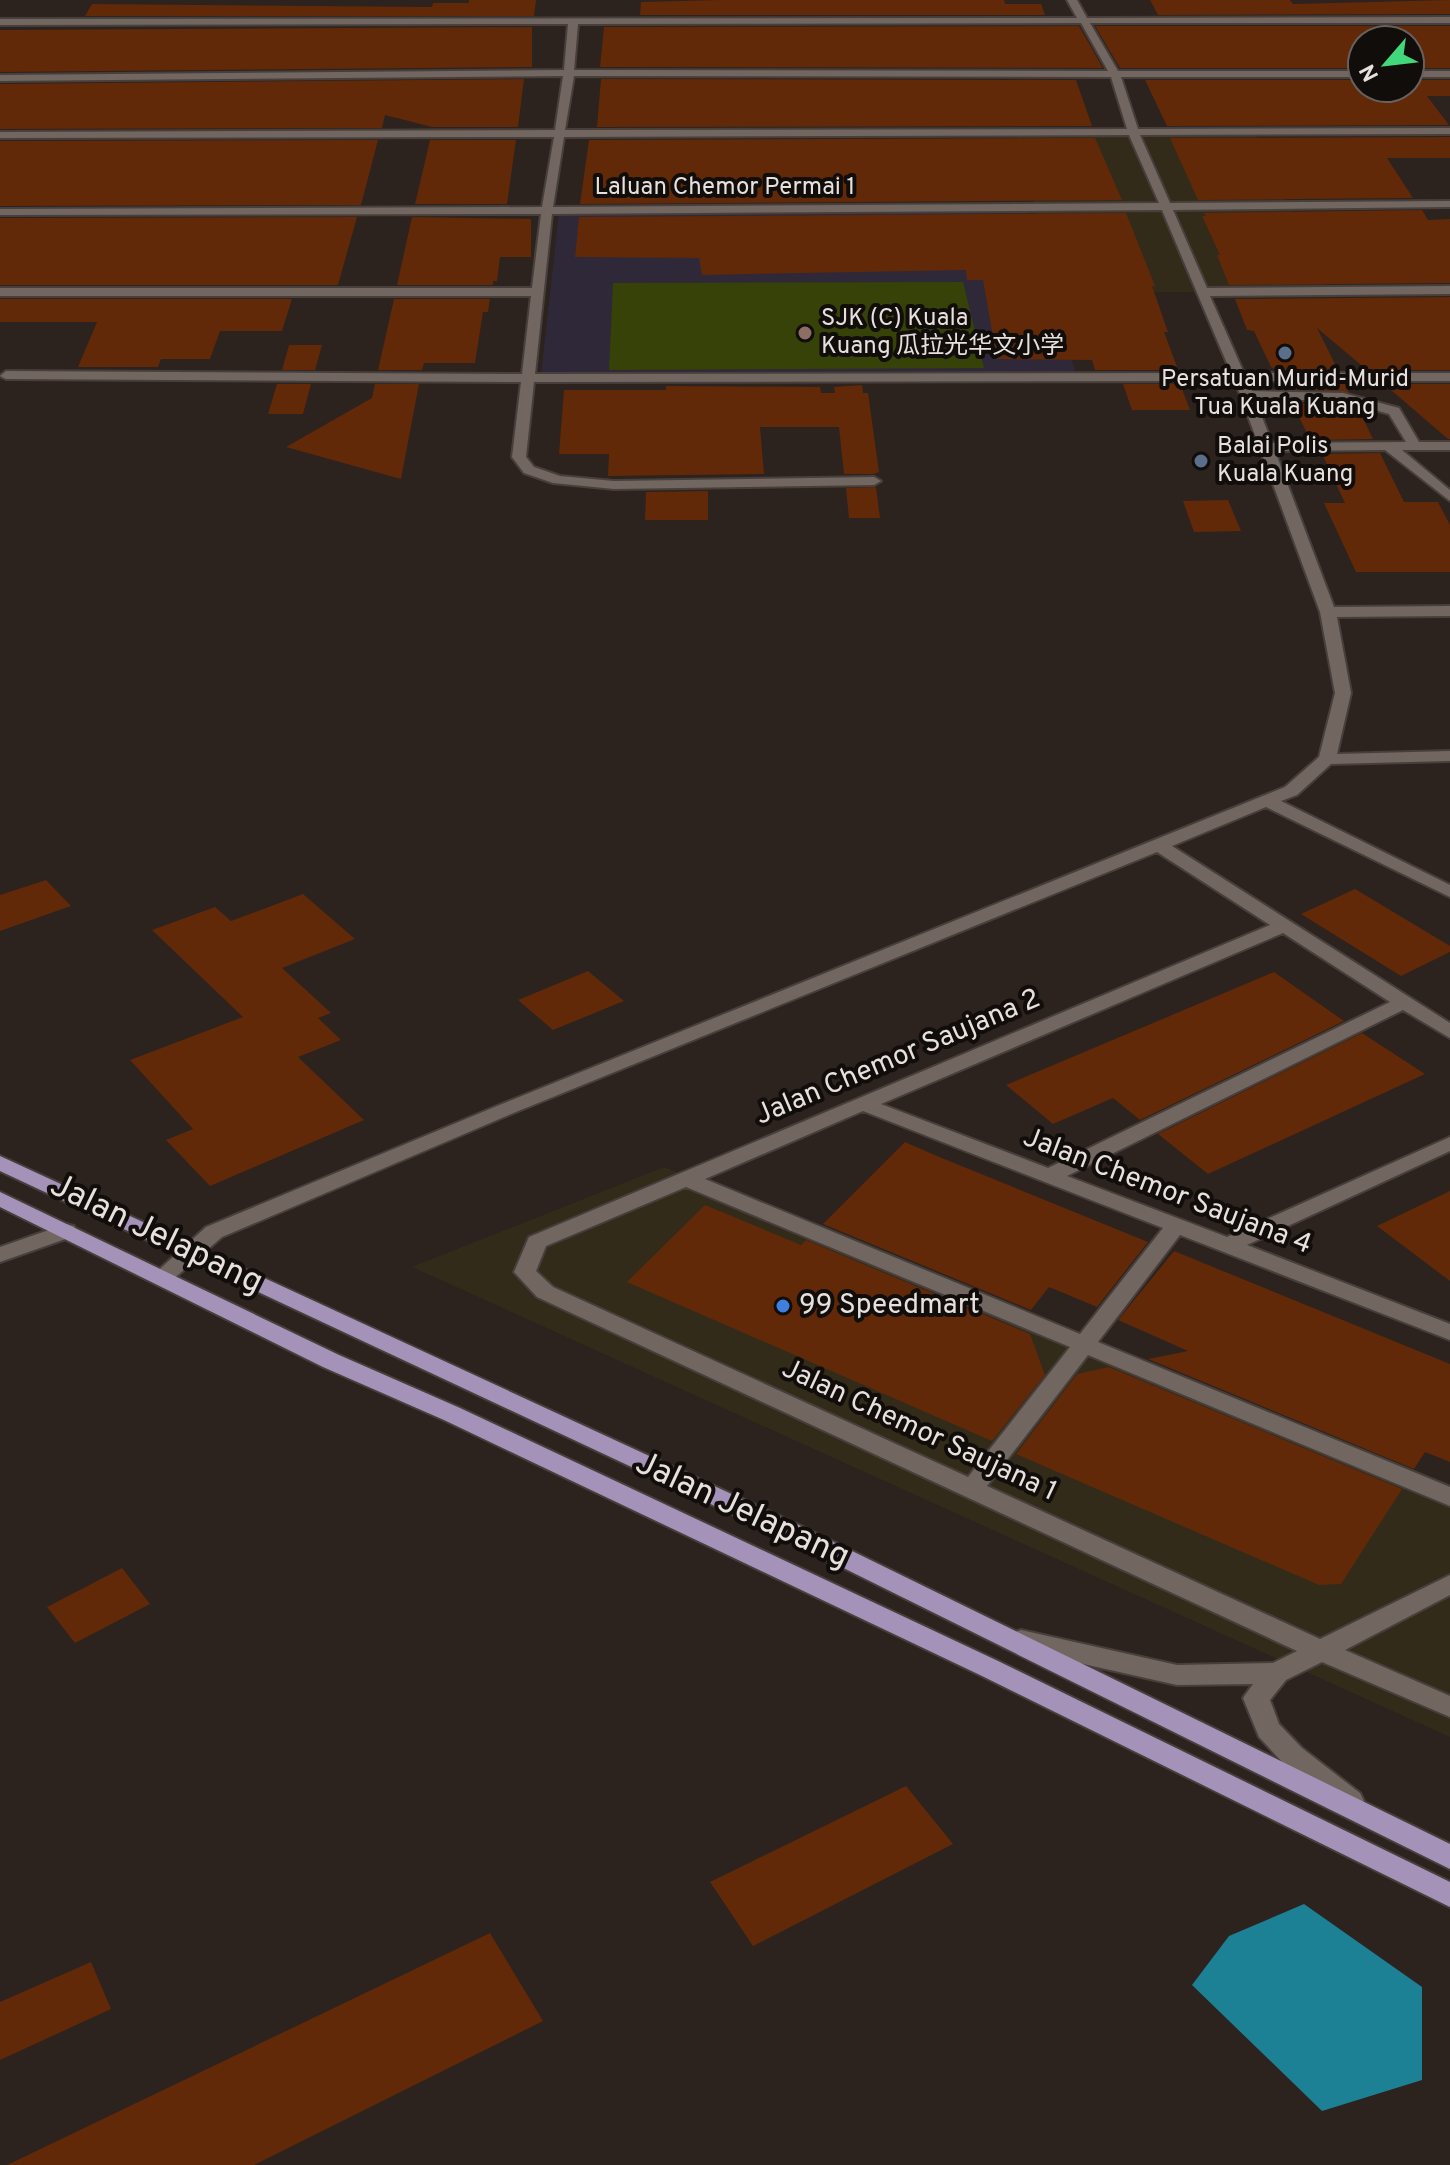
<svg xmlns="http://www.w3.org/2000/svg" width="1450" height="2165" font-family="Overpass,'Noto Sans SC',sans-serif">
<style>
.commercial{fill:#332b1a}
.education{fill:#2f2838}
.green{fill:#364208}
.water{fill:#1d8195}
.building{fill:#612908}
.lines{fill:none;stroke-linecap:round;stroke-linejoin:round}
.minor-casing{stroke:#473f3b;stroke-width:4}
.major-casing{stroke:#473f3b;stroke-width:4}
.minor{fill:#716660;fill-rule:evenodd}
.major{fill:#a492b9;fill-rule:evenodd}
.education-dot{fill:#8d6e63;stroke:#110d0b;stroke-width:3}
.service-dot{fill:#5c6f8a;stroke:#110d0b;stroke-width:3}
.shop-dot{fill:#3f7fe0;stroke:#110d0b;stroke-width:3}
.labels{text-anchor:middle;dominant-baseline:central;stroke-width:8;stroke-linejoin:round;paint-order:stroke}
.far-street-label{font-size:24px;fill:#e7e0dd;stroke:#110d0b}
.far-poi-label{font-size:24px;fill:#e7e0dd;stroke:#110d0b;text-anchor:start}
.street-label{font-size:28px;fill:#e7e0dd;stroke:#110d0b}
.poi-label{font-size:28px;fill:#e7e0dd;stroke:#110d0b;text-anchor:start}
.near-street-label{font-size:34px;fill:#e7e0dd;stroke:#110d0b}
</style>
<rect width="100%" height="100%" fill="#2c221e"/>
<g class="commercial">
<path d="M1255,132L1329,291L1056,293L1017,134Z"/>
<path d="M664,1167L1450,1484V1737L412,1267Z"/>
</g>
<path class="education" d="M1027,211L1077,377L541,375L559,212Z"/>
<path class="green" d="M963,282L984,368L609,370L613,283Z"/>
<path class="water" d="M1304,1904L1422,1987V2080L1322,2111L1192,1985L1229,1936Z"/>
<g class="building">
<path d="M469,0H536L534,16H85L92,4L432,7L433,3H469Z"/>
<path d="M718,0H1004L1005,4H1041L1045,15H640L641,2Z"/>
<path d="M1150,0H1290L1293,4L1450,0V14L1158,15Z"/>
<path d="M1079,26L1103,68L600,67L604,27Z"/>
<path d="M1095,26H1450V68H1410V40H1362V68H1120Z"/>
<path d="M532,27V67L0,72V30Z"/>
<path d="M524,79L518,127H432L385,115L382,128L0,129V84Z"/>
<path d="M601,79L1076,80L1092,126L597,127Z"/>
<path d="M1145,80H1362V88H1410V80H1450V96H1427L1449,125L1167,126Z"/>
<path d="M1450,137V158H1387L1413,198L1198,200L1170,138Z"/>
<path d="M1095,138L1122,200L580,204L589,140Z"/>
<path d="M378,140L361,205L0,206V141Z"/>
<path d="M430,140H516L507,204H415Z"/>
<path d="M1422,210L1428,220L1450,219V283L1229,285L1217,255H1220L1202,216H1206L1204,213Z"/>
<path d="M1126,213L1155,286H1152L1168,332H1164L1177,367H1173L1174,370H1095L1092,360L997,359L983,280H967L966,270L702,275L699,258L575,257L579,217Z"/>
<path d="M357,217L338,285H0V218Z"/>
<path d="M412,217L531,219V257H500L497,281H493V285H397Z"/>
<path d="M1450,297V370H1367L1317,328L1338,370H1276L1271,367L1254,331L1247,330L1235,299Z"/>
<path d="M0,299H292L282,331H220L210,359H161L158,367H78L97,322H0Z"/>
<path d="M394,299H490L488,312H483L475,363H424L422,370H378Z"/>
<path d="M289,345H322L315,370H282Z"/>
<path d="M277,384H311L303,414H268Z"/>
<path d="M375,384H419L401,479L286,447L372,398Z"/>
<path d="M1123,384H1180L1190,410H1132Z"/>
<path d="M1283,384H1345L1349,392L1285,389Z"/>
<path d="M1384,384H1450V439H1448Z"/>
<path d="M862,385L863,393H868L879,472L874,474H844L839,427H760L764,474L608,476L609,454H559L564,390H666V386L820,387L821,393H835L834,387Z"/>
<path d="M1292,403L1343,404L1358,408L1373,439L1316,440L1313,433H1307Z"/>
<path d="M1380,453L1404,502H1438L1450,525V572H1356L1324,503H1345L1322,454Z"/>
<path d="M876,487L880,518H849L846,488Z"/>
<path d="M708,491V520H645L646,492Z"/>
<path d="M1228,500L1241,531L1194,532L1183,501Z"/>
<path d="M46,880L71,906L0,931V895Z"/>
<path d="M1355,889L1450,946V952L1401,976L1301,914Z"/>
<path d="M303,894L355,939L282,968L331,1013L318,1018L341,1040L298,1057L364,1120L210,1186L166,1140L193,1129L130,1060L243,1017L152,930L215,907L231,921Z"/>
<path d="M588,971L624,1001L553,1030L518,1000Z"/>
<path d="M1274,972L1344,1021L1140,1120L1113,1098L1053,1124L1006,1085Z"/>
<path d="M1362,1033L1425,1074L1208,1174L1158,1134Z"/>
<path d="M905,1142L937,1156L1148,1242L1097,1307L1049,1287L1031,1310L823,1224Z"/>
<path d="M1450,1191V1281L1377,1226Z"/>
<path d="M705,1205L801,1245L806,1240L1030,1334L1045,1375L992,1441L627,1282Z"/>
<path d="M1174,1251L1450,1364V1462L1425,1452L1414,1469L1148,1359L1188,1351L1118,1320Z"/>
<path d="M1109,1367L1402,1489L1341,1584L1319,1585L1016,1454L1077,1374Z"/>
<path d="M122,1568L150,1604L75,1643L47,1607Z"/>
<path d="M906,1786L953,1844L753,1946L710,1882Z"/>
<path d="M490,1933L543,2021L254,2165H7Z"/>
<path d="M91,1962L111,2009L0,2060V2002Z"/>
</g>
<g class="lines">
<defs>
<g id="minor">
<path d="M1067,0H1077L1087,18L1450,17V23H1090L1118,71H1362V77H1121L1138,129L1450,128V134L1140,135L1170,203L1450,201V207L1173,210L1207,288L1450,286V294L1210,296L1244,373H1450V381H1248L1252,391L1343,393L1399,408L1419,442H1450V450H1402L1450,490V501L1385,450L1275,451L1334,607L1450,606V616L1337,617L1351,693L1337,754L1450,751V761L1331,764L1297,795L1281,801L1450,885V897L1266,807L1172,846L1450,1023V1038L1403,1010L1067,1176L1227,1237L1450,1137V1151L1247,1245L1450,1324V1340L1180,1235L1098,1342L1450,1487V1506L1088,1355L987,1486L1320,1639L1450,1575V1595L1345,1650L1450,1696V1717L1322,1662L1286,1680L1270,1700L1279,1724L1302,1748L1360,1793L1364,1801L1360,1809L1350,1812L1340,1809L1284,1764L1259,1737L1243,1698L1253,1684L1177,1685L1021,1650L1012,1647L1008,1640L1012,1633L1021,1630L1177,1665L1273,1663L1297,1651L537,1297L514,1272L529,1237L1270,925L1157,852L511,1114L222,1237L170,1282H154L151,1277L206,1227L497,1106L1285,787L1319,757L1335,693L1320,612L1235,381L534,382L526,457L534,467L560,476L614,481L874,477L881,481L874,485L614,489L553,483L524,473L512,457L521,382L6,379L0,376L6,371L522,374L531,296H0V288H532L541,214L0,215V209L542,207L554,137L0,138V132L555,130L563,76L0,81V75L564,70L568,24L0,25V19L1077,18ZM1081,23L1108,71L574,70L578,24ZM574,76L1111,77L1127,129L565,130ZM1129,135L1159,203L553,207L564,137ZM1162,210L1231,373L535,374L552,214ZM1255,399L1343,401L1389,414L1406,442L1272,443ZM1283,933L1390,1002L1048,1168L881,1104ZM863,1111L1163,1228L1080,1334L705,1179ZM686,1187L1070,1347L968,1477L553,1287L536,1271L546,1246Z"/>
<rect x="1410" y="71" width="40" height="6"/>
<path d="M66,1224L74,1226L77,1231L74,1236L0,1262V1247Z"/>
</g>
<g id="major">
<path d="M0,1156L801,1526L1450,1844V1869L783,1538L0,1171Z"/>
<path d="M0,1192L339,1355L460,1408L998,1661L1450,1882V1907L980,1675L444,1420L323,1367L0,1207Z"/>
</g>
</defs>
<use href="#minor" class="minor-casing"/>
<use href="#major" class="major-casing"/>
<use href="#minor" class="minor"/>
<use href="#major" class="major"/>
</g>
<circle class="education-dot" cx="805" cy="333" r="8"/>
<g class="service-dot">
<circle cx="1285" cy="353" r="8"/>
<circle cx="1201" cy="461" r="8"/>
</g>
<circle class="shop-dot" cx="783" cy="1306" r="8"/>
<g class="labels">
<g class="far-street-label">
<text x="725" y="188">Laluan Chemor Permai 1</text>
</g>
<g class="far-poi-label">
<text x="821" y="319">SJK (C) Kuala<tspan x="821" dy="28">Kuang 瓜拉光华文小学</tspan></text>
<text x="1285" y="380" text-anchor="middle">Persatuan Murid-Murid<tspan x="1285" dy="28">Tua Kuala Kuang</tspan></text>
<text x="1217" y="447">Balai Polis<tspan x="1217" dy="28">Kuala Kuang</tspan></text>
</g>
<g class="street-label">
<text transform="translate(898 1058) rotate(-23)">Jalan Chemor Saujana 2</text>
<text transform="translate(1167 1192) rotate(21)">Jalan Chemor Saujana 4</text>
<text transform="translate(919 1431) rotate(25)">Jalan Chemor Saujana 1</text>
</g>
<g class="poi-label">
<text x="799" y="1306">99 Speedmart</text>
</g>
<g class="near-street-label">
<text transform="translate(156 1235) rotate(26)">Jalan Jelapang</text>
<text transform="translate(742 1511) rotate(25)">Jalan Jelapang</text>
</g>
</g>
<g transform="translate(1386 64) rotate(242)"><circle r="38" fill="#110d0b" stroke="#67615f" stroke-width="2"/>
<path d="M0-6L14 30L0 20L-14 30Z" fill="#43d77b"/>
<text y="-12" font-size="22" font-weight="bold" text-anchor="middle" fill="#e7e0dd">N</text>
</g>
</svg>
